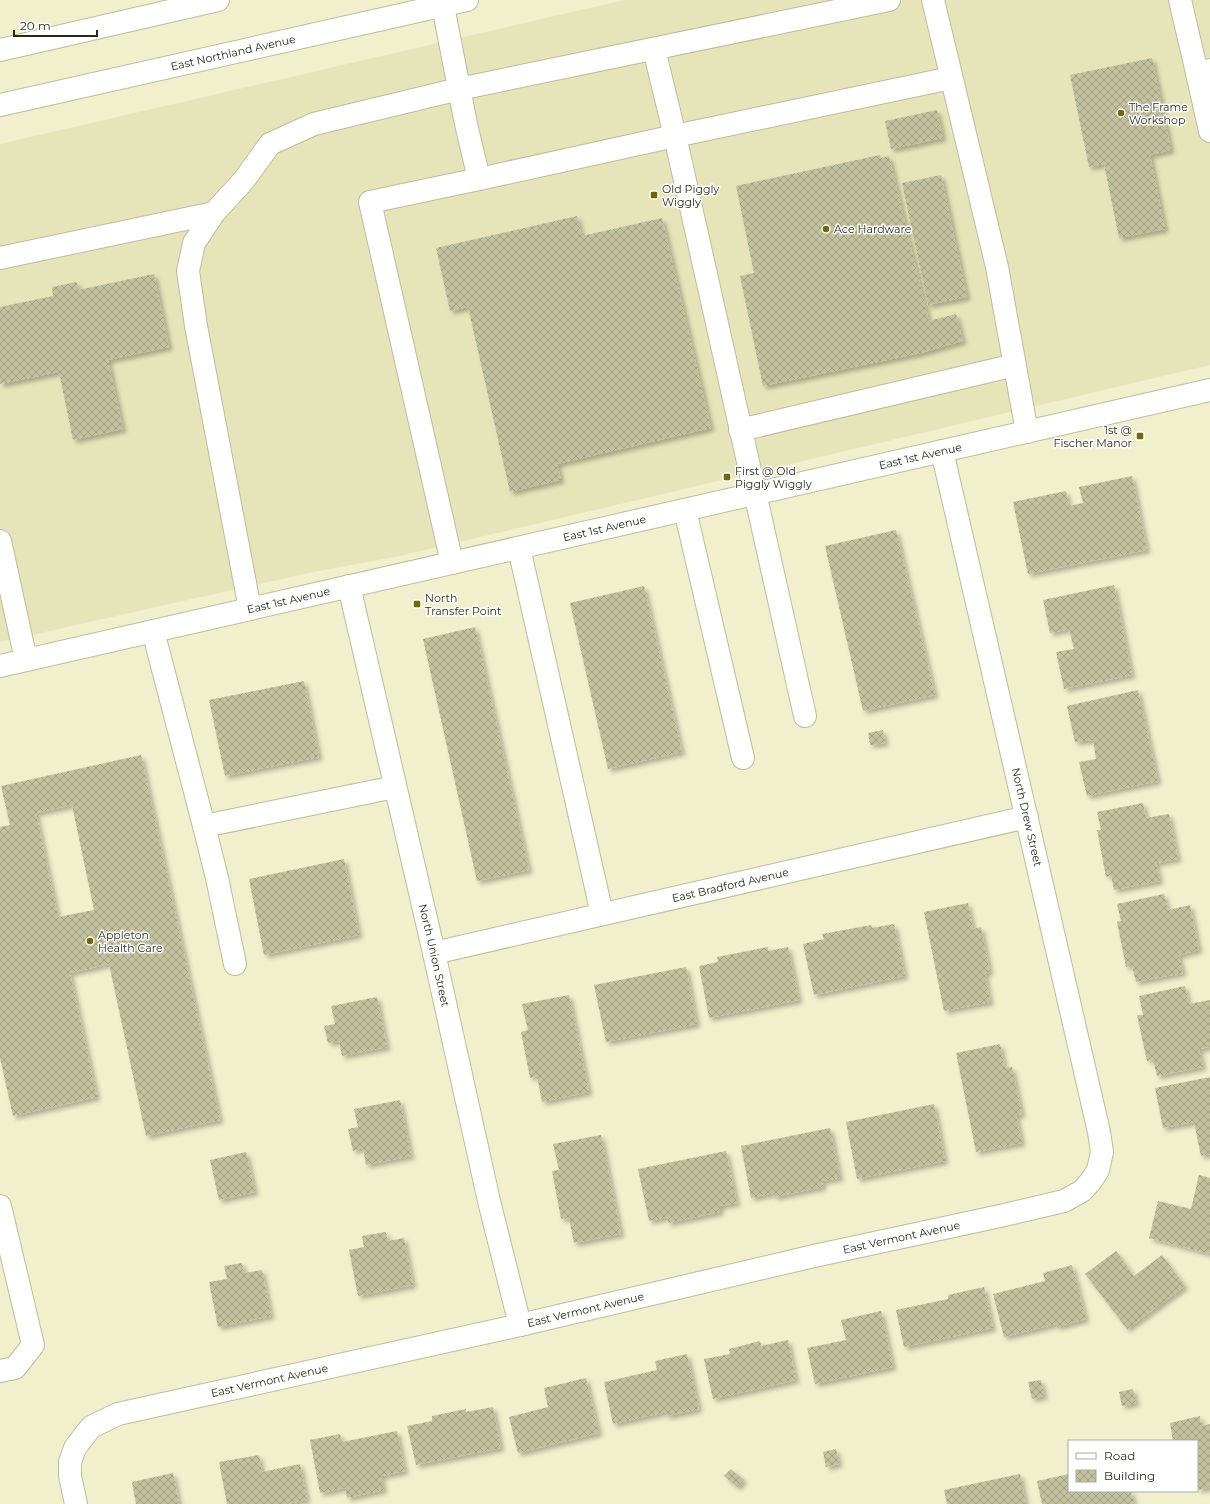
<svg xmlns="http://www.w3.org/2000/svg" width="1210" height="1504" font-family="Montserrat,sans-serif">
<style>
.built{fill:#e6e5ba}
.building{fill:url(#building-cross-hatch);fill-rule:evenodd;filter:url(#shadow)}
.lines{fill:none;stroke-linecap:round;stroke-linejoin:round}
.minor-casing{stroke:#bdbc9a;stroke-width:24}
.major-casing{stroke:#bdbc9a;stroke-width:24}
.minor{stroke:#fff;stroke-width:22}
.major{stroke:#fff;stroke-width:22}
.poi-dot{fill:#6f6901;stroke:#fff;stroke-width:1.5}
.labels{text-anchor:middle;dominant-baseline:central;stroke-width:3;stroke-linejoin:round;paint-order:stroke}
.street-label{font-size:11px;fill:#29291b;stroke:#fff}
.poi-label{font-size:11px;fill:#29291b;stroke:#fff;text-anchor:start}
</style>
<defs>
<pattern id="building-cross-hatch" width="8" height="8" patternUnits="userSpaceOnUse"><rect width="8" height="8" fill="#c3c29f"/><path d="M0 0l8 8M0 8l8-8" fill="none" stroke="#9e9e81"/></pattern>
<filter id="shadow"><feDropShadow dx="3.5" dy="3.5" stdDeviation="2" flood-color="#0004"/></filter>
</defs>
<rect width="100%" height="100%" fill="#f1f0cc"/>
<path class="built" d="M624,0H1210V365L400,556L309,573L0,642V144Z"/>
<g class="building">
<path d="M1152,58L1171,150L1150,155L1165,229L1119,238L1104,164L1089,167L1070,75Z"/>
<path d="M937,110L943,138L891,149L885,121Z"/>
<path d="M880,155L881,158L889,156L929,321L956,314L963,341L921,353L763,386L740,276L754,273L736,186Z"/>
<path d="M941,175L967,297L928,305L902,183Z"/>
<path d="M577,216L582,236L662,218L711,428L557,464L561,480L510,492L468,307L450,311L436,248Z"/>
<path d="M154,274L169,347L108,360L123,429L73,440L59,372L0,384V307L53,296L52,287L77,282L78,290Z"/>
<path d="M1132,476L1147,550L1028,574L1013,502L1066,491L1069,506L1083,503L1079,487Z"/>
<path d="M896,530L935,695L863,711L825,546Z"/>
<path d="M1114,585L1132,675L1064,689L1056,652L1074,649L1069,629L1050,633L1043,600Z"/>
<path d="M644,586L682,752L608,769L570,603Z"/>
<path d="M475,627L529,870L477,881L423,639Z"/>
<path d="M304,681L319,757L225,776L209,700Z"/>
<path d="M1138,690L1158,781L1087,796L1079,762L1096,759L1093,740L1075,742L1067,706Z"/>
<path d="M883,730L885,743L870,745L868,733Z"/>
<path d="M141,755L220,1120L146,1136L109,964L70,973L97,1097L13,1116L0,1058V827L10,825L1,786ZM72,805L94,910L58,917L36,813Z"/>
<path d="M1143,803L1146,818L1169,814L1178,859L1156,863L1160,881L1114,890L1111,875L1106,877L1097,830H1101L1097,812Z"/>
<path d="M344,859L359,935L264,955L249,879Z"/>
<path d="M1164,894L1168,910L1190,905L1199,950L1179,955L1183,973L1136,982L1132,966L1126,967L1117,922L1121,921L1117,904Z"/>
<path d="M968,903L973,929L981,927L990,972L985,973L990,1002L944,1011L924,912Z"/>
<path d="M894,924L905,976L814,995L803,944L824,939L822,934L871,925L872,928Z"/>
<path d="M768,947V951L788,947L799,1000L709,1018L699,966L718,962L717,957Z"/>
<path d="M686,967L697,1024L606,1042L594,985Z"/>
<path d="M1185,986L1189,1004L1210,1000V1047L1199,1049L1203,1067L1157,1076L1153,1059L1147,1061L1137,1015H1143L1139,996Z"/>
<path d="M569,995L589,1092L542,1102L537,1076L530,1078L521,1032L528,1030L522,1004Z"/>
<path d="M377,997L387,1047L342,1056L339,1041L328,1043L324,1026L335,1024L331,1006Z"/>
<path d="M1000,1044L1005,1068L1012,1067L1022,1114L1016,1115L1022,1143L976,1152L956,1053Z"/>
<path d="M1210,1077V1154L1201,1156L1194,1122L1163,1128L1155,1088Z"/>
<path d="M400,1100L411,1156L366,1165L363,1148L353,1151L348,1129L358,1127L354,1109Z"/>
<path d="M934,1104L945,1161L857,1179L846,1122Z"/>
<path d="M830,1128L840,1178L822,1181L823,1187L774,1197L773,1193L751,1198L741,1146Z"/>
<path d="M601,1135L621,1234L574,1243L569,1218L561,1219L552,1171L559,1170L553,1144Z"/>
<path d="M726,1151L737,1203L720,1206V1212L668,1223L667,1217L649,1221L638,1169Z"/>
<path d="M246,1152L255,1192L219,1200L210,1160Z"/>
<path d="M1199,1175L1210,1178V1254L1149,1238L1158,1201L1191,1209Z"/>
<path d="M386,1232L388,1241L404,1238L413,1285L358,1296L349,1250L364,1247L362,1236Z"/>
<path d="M1116,1251L1134,1276L1162,1255L1185,1286L1127,1329L1085,1274Z"/>
<path d="M242,1263L244,1273L262,1270L271,1316L218,1327L209,1282L227,1279L224,1266Z"/>
<path d="M1072,1265L1086,1319L1057,1327L1056,1324L1004,1337L993,1294L1045,1281L1043,1273Z"/>
<path d="M984,1287L993,1328L904,1347L896,1310L948,1299V1295Z"/>
<path d="M881,1311L893,1367L815,1384L807,1348L846,1340L841,1320Z"/>
<path d="M788,1340L796,1380L713,1399L704,1359L730,1354L729,1349L760,1341L761,1346Z"/>
<path d="M687,1354L699,1409L667,1416L666,1412L613,1424L604,1382L657,1370L655,1361Z"/>
<path d="M586,1378L599,1433L518,1453L509,1417L548,1407L544,1388Z"/>
<path d="M1041,1380L1044,1396L1032,1399L1028,1382Z"/>
<path d="M1133,1389L1136,1403L1122,1406L1119,1392Z"/>
<path d="M493,1407L501,1448L416,1465L407,1426L432,1421V1416L466,1409V1412Z"/>
<path d="M1200,1416L1201,1426L1210,1424V1487L1199,1490L1197,1483V1441H1173L1170,1423Z"/>
<path d="M397,1431L405,1471L381,1476L384,1490L347,1498L345,1488L320,1493L310,1440L340,1434L342,1442Z"/>
<path d="M836,1449L839,1464L826,1467L823,1452Z"/>
<path d="M259,1455L262,1472L300,1464L307,1500L286,1504H227L219,1462Z"/>
<path d="M731,1469L744,1480L737,1487L724,1476Z"/>
<path d="M173,1473L179,1504H136L132,1482Z"/>
<path d="M1020,1474L1026,1504H947L944,1490Z"/>
<path d="M1069,1474V1491H1131L1134,1504H1042L1037,1481Z"/>
</g>
<g class="lines">
<defs>
<g id="minor">
<path d="M933,0L997,267L1027,432"/>
<path d="M1180,0L1197,73L1210,70"/>
<path d="M443,6L466,124L479,179L675,136L805,716"/>
<path d="M654,49L675,136L951,78"/>
<path d="M1197,73L1210,131"/>
<path d="M0,258L214,213"/>
<path d="M740,430L1015,365"/>
<path d="M685,510L743,758"/>
<path d="M0,541L26,660"/>
<path d="M519,548L602,914"/>
<path d="M452,563L370,202L479,179"/>
<path id="s1" d="M349,586L434,953L489,1201L520,1325"/>
<path d="M250,609L196,326L188,271L194,243L214,213L244,180L270,144L314,124L459,89L889,0"/>
<path d="M153,631L204,826L395,787"/>
<path id="s2" d="M0,666L1210,390"/>
<path d="M204,826L217,878L235,964"/>
<path id="s3" d="M434,953L1027,817"/>
<path d="M0,1206L33,1345L15,1368L0,1371"/>
<path id="s4" d="M76,1504L70,1476V1462L75,1448L91,1427L118,1414L520,1325L814,1256L1000,1216L1064,1201L1082,1191L1091,1181L1098,1170L1102,1152L1099,1132L942,451"/>
</g>
<g id="major">
<path d="M0,50L218,0"/>
<path id="s5" d="M0,105L467,0"/>
</g>
</defs>
<use href="#minor" class="minor-casing"/>
<use href="#major" class="major-casing"/>
<use href="#minor" class="minor"/>
<use href="#major" class="major"/>
</g>
<g class="poi-dot">
<circle cx="1121" cy="113" r="4"/>
<rect x="650" y="191" width="8" height="8" rx="2"/>
<circle cx="826" cy="229" r="4"/>
<rect x="1136" y="432" width="8" height="8" rx="2"/>
<rect x="723" y="473" width="8" height="8" rx="2"/>
<rect x="413" y="600" width="8" height="8" rx="2"/>
<circle cx="90" cy="941" r="4"/>
</g>
<g class="labels">
<g class="street-label">
<text stroke="none"><textPath href="#s5" startOffset="239">East Northland Avenue</textPath></text>
<text stroke="none"><textPath href="#s2" startOffset="944">East 1st Avenue</textPath></text>
<text stroke="none"><textPath href="#s2" startOffset="620">East 1st Avenue</textPath></text>
<text stroke="none"><textPath href="#s2" startOffset="296">East 1st Avenue</textPath></text>
<text transform="translate(1027 817) rotate(77)">North Drew Street</text>
<text stroke="none"><textPath href="#s3" startOffset="304">East Bradford Avenue</textPath></text>
<text stroke="none"><textPath href="#s1" startOffset="379">North Union Street</textPath></text>
<text stroke="none"><textPath href="#s4" startOffset="917">East Vermont Avenue</textPath></text>
<text stroke="none"><textPath href="#s4" startOffset="593">East Vermont Avenue</textPath></text>
<text stroke="none"><textPath href="#s4" startOffset="269">East Vermont Avenue</textPath></text>
</g>
<g class="poi-label">
<text x="1129" y="107">The Frame<tspan x="1129" dy="13">Workshop</tspan></text>
<text x="662" y="189">Old Piggly<tspan x="662" dy="13">Wiggly</tspan></text>
<text x="834" y="229">Ace Hardware</text>
<text x="1132" y="430" text-anchor="end">1st @<tspan x="1132" dy="13">Fischer Manor</tspan></text>
<text x="735" y="471">First @ Old<tspan x="735" dy="13">Piggly Wiggly</tspan></text>
<text x="425" y="598">North<tspan x="425" dy="13">Transfer Point</tspan></text>
<text x="98" y="935">Appleton<tspan x="98" dy="13">Health Care</tspan></text>
</g>
</g>
<rect x="1068" y="1440" width="130" height="52" fill="#ffffff" stroke="#a9a9a4"/>
<rect x="1076" y="1453" width="20" height="6" fill="#ffffff" stroke="#a9a9a4"/>
<text x="1104" y="1460" font-size="12" fill="#29291b">Road</text>
<rect x="1076" y="1470" width="20" height="12" fill="url(#building-cross-hatch)" stroke="#a9a9a4"/>
<text x="1104" y="1480" font-size="12" fill="#29291b">Building</text>
<path d="M14 30v6h83v-6" fill="none" stroke="#29291b" stroke-width="2"/>
<text x="20" y="30" font-size="12" fill="#29291b" stroke="#ffffff" stroke-width="3" paint-order="stroke">20 m</text>
</svg>
